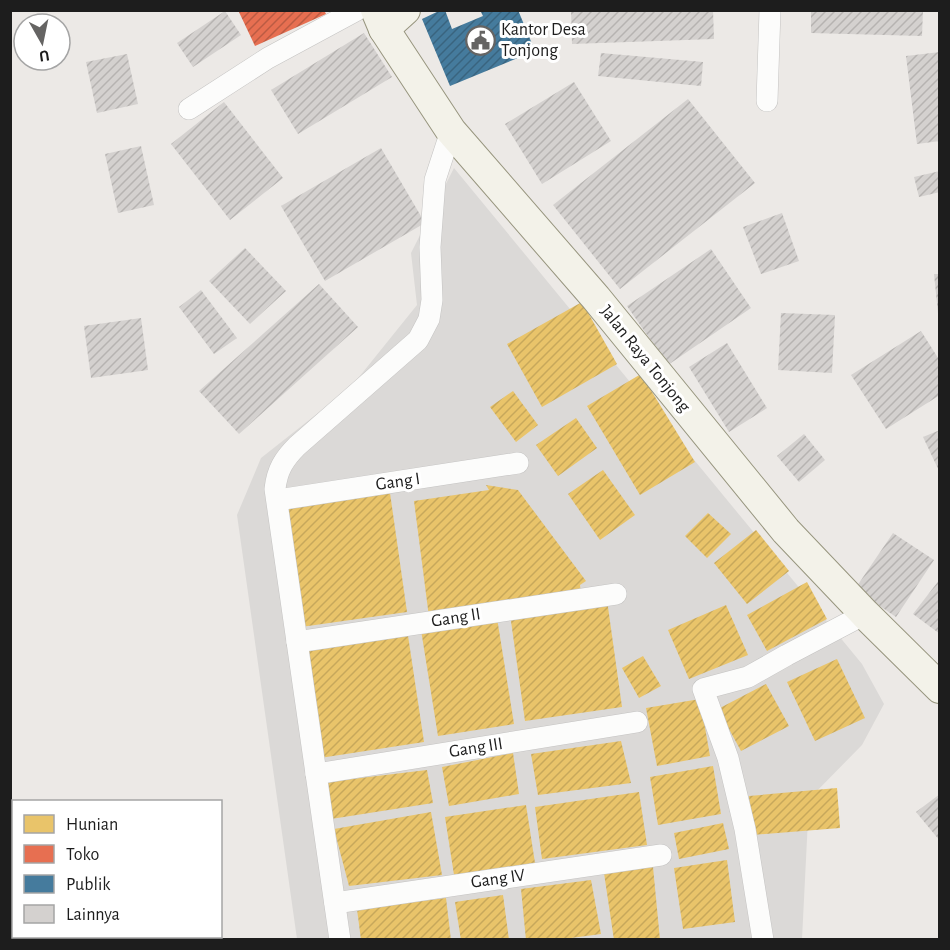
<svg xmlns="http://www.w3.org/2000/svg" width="950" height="950" font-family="'Alegreya Sans',sans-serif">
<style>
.residential{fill:#dbd9d7}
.homes{fill:url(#homes-hatch)}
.shops{fill:url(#shops-hatch)}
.public{fill:url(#public-hatch)}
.building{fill:url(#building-hatch)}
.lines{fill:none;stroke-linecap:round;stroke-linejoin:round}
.minor-casing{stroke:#c4c3c2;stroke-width:22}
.secondary-casing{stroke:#97957e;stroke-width:32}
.minor{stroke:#fcfcfb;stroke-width:21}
.secondary{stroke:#f3f2e9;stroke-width:30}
.labels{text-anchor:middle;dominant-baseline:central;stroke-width:6;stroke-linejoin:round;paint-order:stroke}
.poi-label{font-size:18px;fill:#1d1d1d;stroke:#fff;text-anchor:start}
.street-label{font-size:18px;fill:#1d1d1d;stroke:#fff}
</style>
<defs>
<pattern id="homes-hatch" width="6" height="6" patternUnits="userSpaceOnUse" patternTransform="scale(1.5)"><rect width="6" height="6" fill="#e9c46a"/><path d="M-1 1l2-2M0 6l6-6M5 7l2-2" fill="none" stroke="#c7a85b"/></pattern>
<pattern id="shops-hatch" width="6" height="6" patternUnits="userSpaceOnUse" patternTransform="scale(1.5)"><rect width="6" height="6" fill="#e76f51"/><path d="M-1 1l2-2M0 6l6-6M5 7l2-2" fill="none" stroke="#bb5b43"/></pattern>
<pattern id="public-hatch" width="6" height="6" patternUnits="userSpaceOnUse" patternTransform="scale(1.5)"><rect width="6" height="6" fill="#457b9d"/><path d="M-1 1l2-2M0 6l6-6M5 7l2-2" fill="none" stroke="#39647f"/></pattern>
<pattern id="building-hatch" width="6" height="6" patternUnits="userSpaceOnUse" patternTransform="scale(1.5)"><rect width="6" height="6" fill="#d4d1cf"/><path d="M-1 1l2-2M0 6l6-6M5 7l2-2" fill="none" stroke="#b6b3b1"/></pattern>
</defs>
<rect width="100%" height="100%" fill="#ece9e6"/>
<path class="residential" d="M454,168L862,664L884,704L862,745L809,799L802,939H297L237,515L261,458L351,387L417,305L411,253Z"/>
<g class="homes">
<path d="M582,302L617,364L542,407L507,344Z"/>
<path d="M641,374L695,462L640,495L587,406Z"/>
<path d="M513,391L538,425L516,442L490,407Z"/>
<path d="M576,418L597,448L558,476L536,445Z"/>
<path d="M603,470L635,515L600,540L568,494Z"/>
<path d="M486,485L518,490L586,581L580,585L581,594L429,617L414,501L489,490Z"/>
<path d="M390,493L407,612L301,627L284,508Z"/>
<path d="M708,513L731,534L707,558L685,536Z"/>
<path d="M756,530L789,571L747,604L714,563Z"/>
<path d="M807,582L827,619L767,651L747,615Z"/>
<path d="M607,600L622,707L525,721L510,614Z"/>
<path d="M726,605L748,655L689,679L668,630Z"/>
<path d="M497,618L514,724L438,736L421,630Z"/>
<path d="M407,629L424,742L320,758L303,645Z"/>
<path d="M643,656L661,686L639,698L622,668Z"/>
<path d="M837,659L865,718L815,741L787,682Z"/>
<path d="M766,684L789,726L741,751L718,709Z"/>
<path d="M700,699L710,756L657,766L646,708Z"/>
<path d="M621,741L631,783L538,795L531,754Z"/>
<path d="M513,753L519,794L449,806L442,767Z"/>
<path d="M713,766L721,814L658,825L650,777Z"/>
<path d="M427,770L433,803L331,819L327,782Z"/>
<path d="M837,788L840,828L752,835L749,796Z"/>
<path d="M639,792L647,845L542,859L535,807Z"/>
<path d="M526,805L535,863L454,875L445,817Z"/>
<path d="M431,812L442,875L349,886L334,829Z"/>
<path d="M723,823L729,849L679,859L674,833Z"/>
<path d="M727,860L735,922L683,929L674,868Z"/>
<path d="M653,867L660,940H614L604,873Z"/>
<path d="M591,880L601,934L556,940H526L521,889Z"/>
<path d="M503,895L509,940H461L455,902Z"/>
<path d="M446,898L451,940H361L357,909Z"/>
</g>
<path class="shops" d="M238,10H324L326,14L255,46Z"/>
<path class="public" d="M441,10H445L452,29L483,16L480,10H518L535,51L450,86L422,19Z"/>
<g class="building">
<path d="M571,10H713L714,39L572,44Z"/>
<path d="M811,10H923L922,36L811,33Z"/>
<path d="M225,11L241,35L193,67L177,43Z"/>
<path d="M364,33L392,77L298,134L271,90Z"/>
<path d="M940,52V141L917,144L906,56Z"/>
<path d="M601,53L703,62L701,86L598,76Z"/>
<path d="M127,54L138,104L97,113L86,62Z"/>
<path d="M574,82L611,141L542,184L505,124Z"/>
<path d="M688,99L755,183L620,289L553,205Z"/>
<path d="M224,102L283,178L230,220L171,144Z"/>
<path d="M141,146L154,205L118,213L105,154Z"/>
<path d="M381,148L425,223L325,281L281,206Z"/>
<path d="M940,171V192L919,197L914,177Z"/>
<path d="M782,213L799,261L761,274L743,227Z"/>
<path d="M245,248L286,291L250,324L209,281Z"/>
<path d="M711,249L751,308L668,365L627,306Z"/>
<path d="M934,274H940V313H938Z"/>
<path d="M319,284L358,327L239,434L199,391Z"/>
<path d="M201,290L237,338L214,354L179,307Z"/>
<path d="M781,313L835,315L832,373L778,370Z"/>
<path d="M141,318L148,370L91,378L84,326Z"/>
<path d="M921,331L940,361V395L886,429L851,375Z"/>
<path d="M727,343L767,408L729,432L689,367Z"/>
<path d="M940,430V473L923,437Z"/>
<path d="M804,434L825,460L799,482L777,456Z"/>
<path d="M893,533L934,560L896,617L855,589Z"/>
<path d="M940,579V634L913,614Z"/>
<path d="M940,794V841L916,812Z"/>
</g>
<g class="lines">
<defs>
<g id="minor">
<path d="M767,101L770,10"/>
<path d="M189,109L268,58L357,10"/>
<path d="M278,500L518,463"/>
<path d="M297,642L616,594"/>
<path d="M316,774L637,722"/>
<path d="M335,903L661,855"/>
<path d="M340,940L275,489C277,470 284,459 297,446L418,340L429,319L432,300L430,247L435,180L451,131"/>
<path d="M763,940L745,829L728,758L703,689L748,677L787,655L865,614"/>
</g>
<g id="secondary">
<path d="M376,10L384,29L451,131L596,298L786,531L865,614L940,688"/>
<path d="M384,29L405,10"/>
</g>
</defs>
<use href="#minor" class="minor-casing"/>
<use href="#secondary" class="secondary-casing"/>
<use href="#minor" class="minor"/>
<use href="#secondary" class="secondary"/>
</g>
<defs>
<symbol id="civic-ring" viewBox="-11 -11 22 22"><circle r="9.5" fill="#fff" stroke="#656463" stroke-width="1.5"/><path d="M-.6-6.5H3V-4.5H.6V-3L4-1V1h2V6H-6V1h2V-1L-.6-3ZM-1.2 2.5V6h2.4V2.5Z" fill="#656463"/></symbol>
</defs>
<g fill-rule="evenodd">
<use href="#civic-ring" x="464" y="24" width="33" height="33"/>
</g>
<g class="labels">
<g class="poi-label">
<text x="501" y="30">Kantor Desa<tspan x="501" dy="21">Tonjong</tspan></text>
</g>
<g class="street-label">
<text transform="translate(645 359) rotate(51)">Jalan Raya Tonjong</text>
<text transform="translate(398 482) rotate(-8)">Gang I</text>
<text transform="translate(456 618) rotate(-9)">Gang II</text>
<text transform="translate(476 748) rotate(-9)">Gang III</text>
<text transform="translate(498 879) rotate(-8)">Gang IV</text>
</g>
</g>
<rect width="950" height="950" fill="none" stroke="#1d1d1d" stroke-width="24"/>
<rect x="12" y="800" width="210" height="138" fill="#ffffff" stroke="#a5a5a5" stroke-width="1.5"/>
<rect x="24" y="815" width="30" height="18" fill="#e9c46a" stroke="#a5a5a5" stroke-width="1.5"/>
<text x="66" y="830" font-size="18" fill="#1d1d1d">Hunian</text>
<rect x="24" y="845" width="30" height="18" fill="#e76f51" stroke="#a5a5a5" stroke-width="1.5"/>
<text x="66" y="860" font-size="18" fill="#1d1d1d">Toko</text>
<rect x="24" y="875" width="30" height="18" fill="#457b9d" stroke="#a5a5a5" stroke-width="1.5"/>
<text x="66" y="890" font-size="18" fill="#1d1d1d">Publik</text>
<rect x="24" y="905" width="30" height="18" fill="#d4d1cf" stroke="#a5a5a5" stroke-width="1.5"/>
<text x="66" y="920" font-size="18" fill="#1d1d1d">Lainnya</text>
<g transform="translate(42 42) rotate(171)"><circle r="28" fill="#ffffff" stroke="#a5a5a5" stroke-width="1.5"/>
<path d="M0-4.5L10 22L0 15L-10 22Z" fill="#656463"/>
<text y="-9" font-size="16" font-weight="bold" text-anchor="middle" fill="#1d1d1d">U</text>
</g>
</svg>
